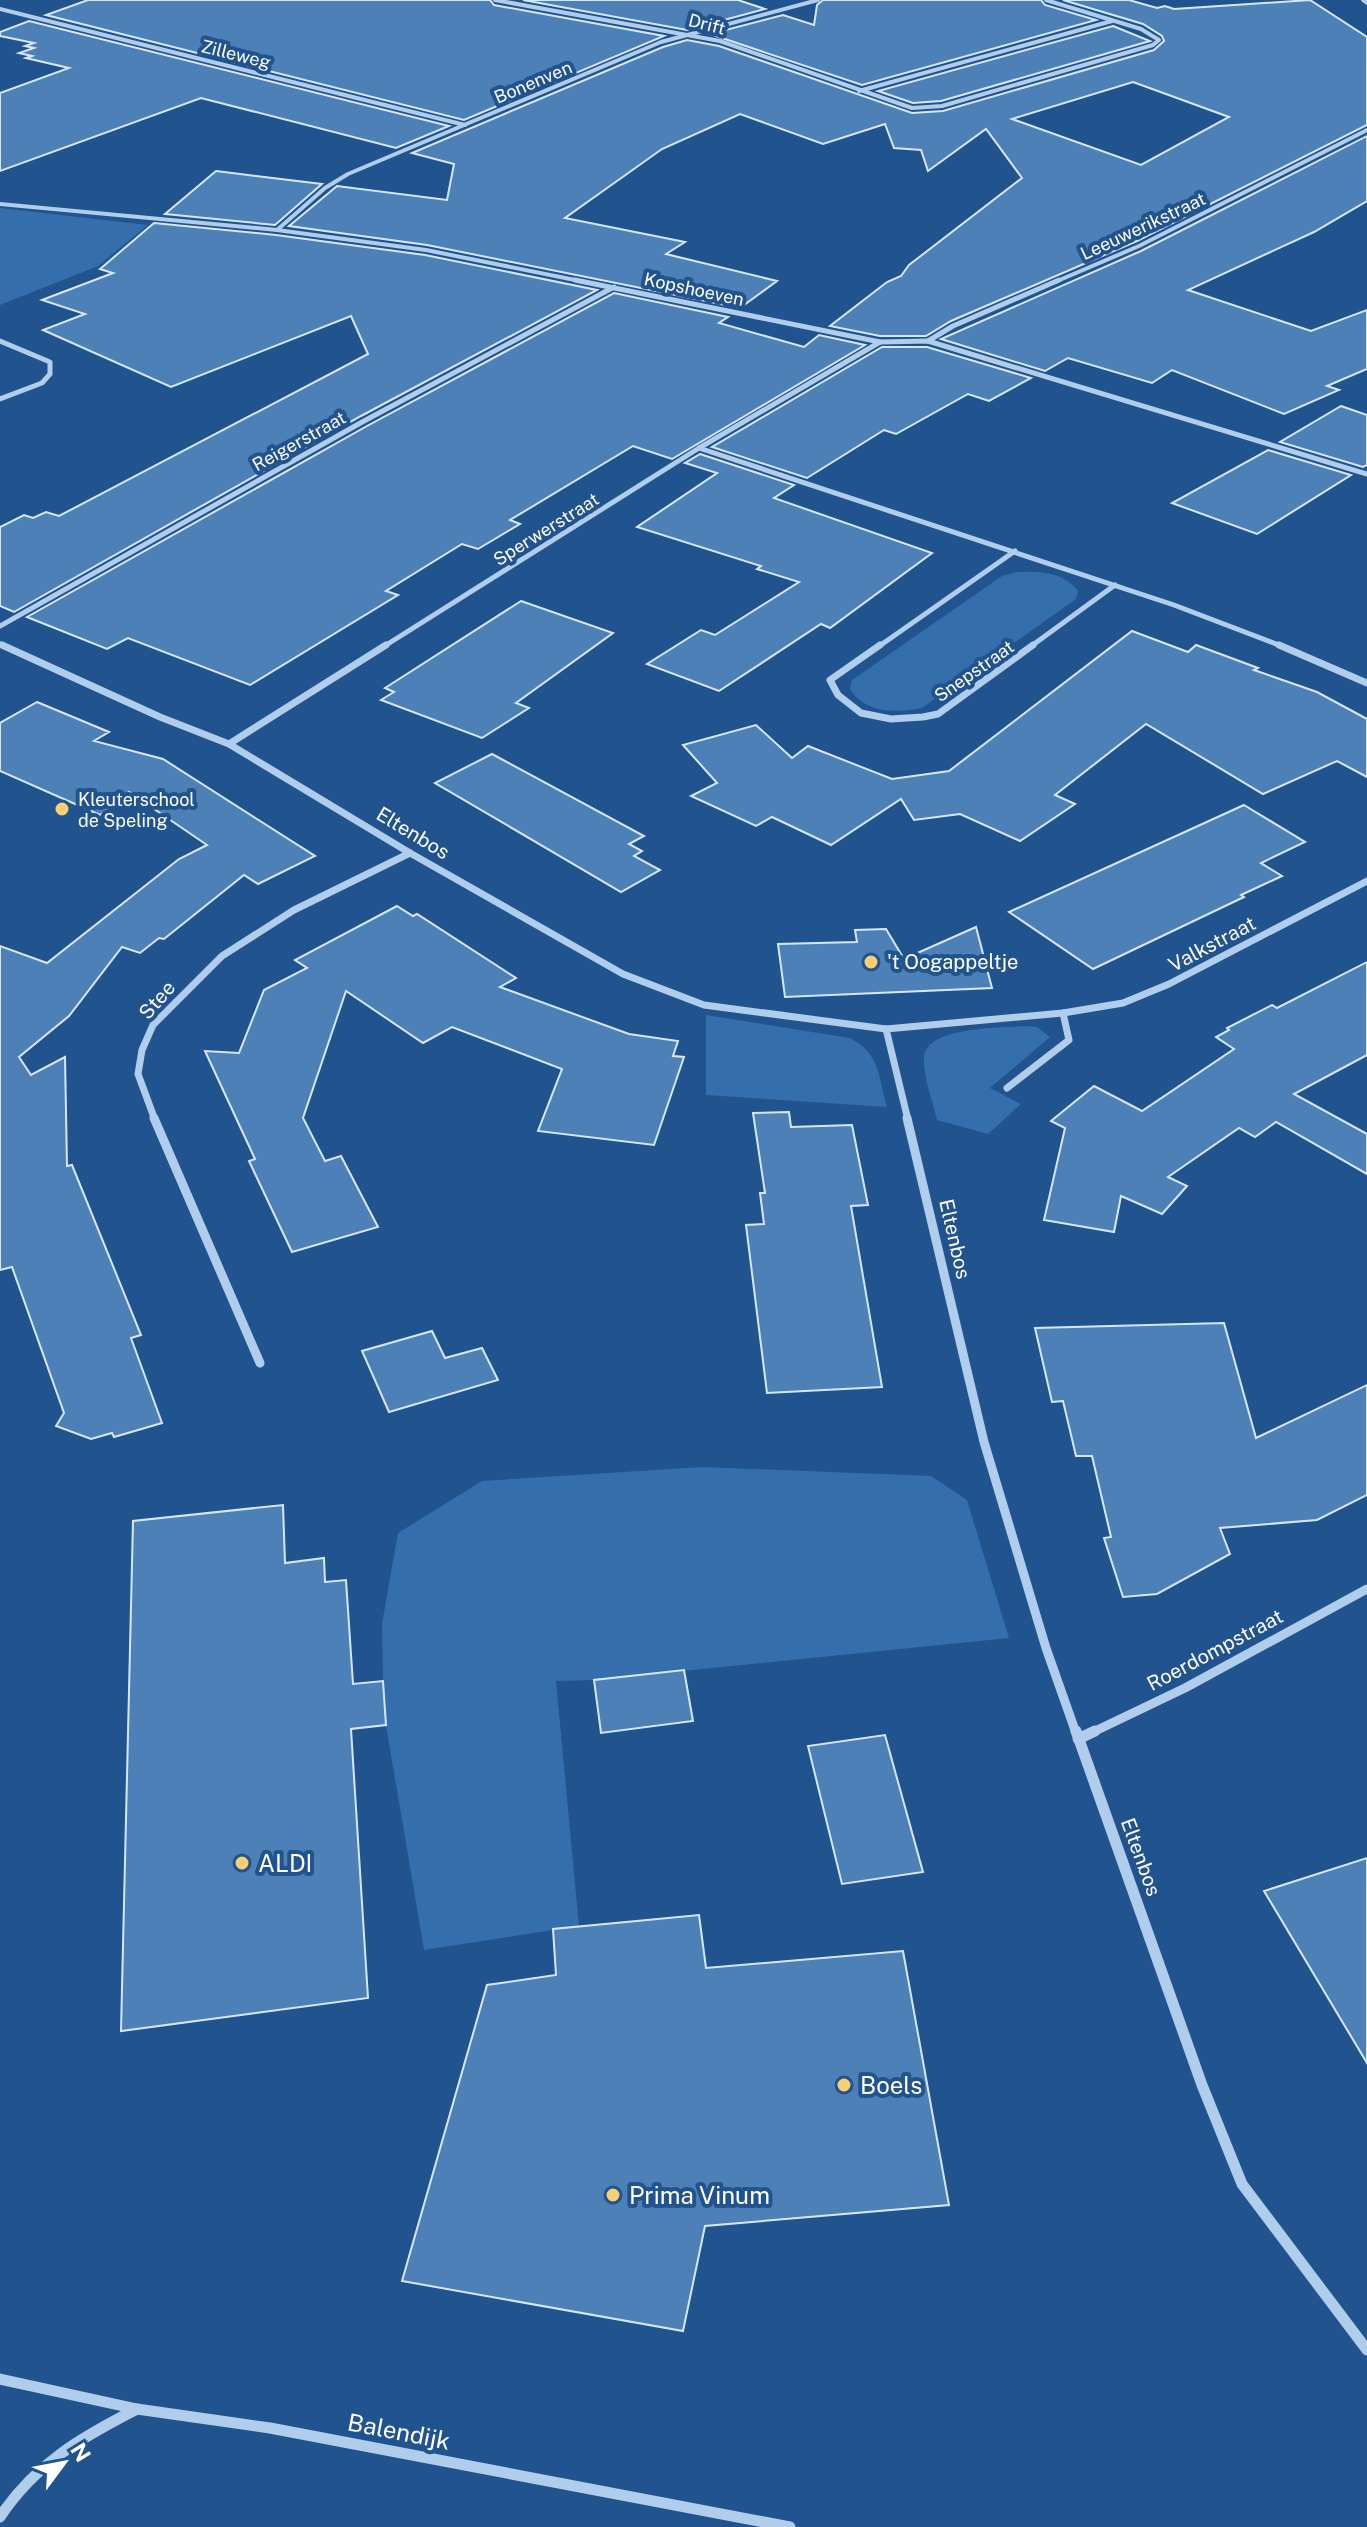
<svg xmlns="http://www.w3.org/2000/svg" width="1367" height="2527" font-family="'Public Sans',sans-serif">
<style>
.green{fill:#356eac}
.building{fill:#4e80b8;stroke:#d6e7f9;stroke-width:2;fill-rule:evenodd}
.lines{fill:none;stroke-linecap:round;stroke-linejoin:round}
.minor-far4{stroke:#b1cdec;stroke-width:4}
.minor-far3{stroke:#b1cdec;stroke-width:5}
.minor-far2{stroke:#b1cdec;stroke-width:7}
.minor-far1{stroke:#b1cdec;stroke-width:9}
.minor{stroke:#b1cdec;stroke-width:11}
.poi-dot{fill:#f9cf72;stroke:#21538f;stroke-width:3}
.labels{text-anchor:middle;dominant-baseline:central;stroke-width:8;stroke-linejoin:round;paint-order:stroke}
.far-street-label{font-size:18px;fill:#fff;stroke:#21538f}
.far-poi-label{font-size:18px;fill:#fff;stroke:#21538f;text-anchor:start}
.street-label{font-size:20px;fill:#fff;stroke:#21538f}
.poi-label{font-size:20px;fill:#fff;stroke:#21538f;text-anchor:start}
.near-poi-label{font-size:24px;fill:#fff;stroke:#21538f;text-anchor:start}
.near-street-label{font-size:24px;fill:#fff;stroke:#21538f}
</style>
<rect width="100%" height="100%" fill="#21538f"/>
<g class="green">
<path d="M0,208L148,225L98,266L0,305Z"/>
<path d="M1017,572C1040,571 1064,572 1078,591L1076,599L922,708C896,713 866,714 850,689L852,680L1002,576Z"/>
<path d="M706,1015L850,1038C881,1055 878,1076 887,1107L706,1095Z"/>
<path d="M1026,1026L1037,1027L1050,1037L990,1088L1021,1104L988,1134L937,1120C933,1101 923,1077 924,1058C925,1026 1002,1028 1026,1026Z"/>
<path d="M703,1467L931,1476L967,1500L1009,1638L594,1680L556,1681L579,1926L424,1950L386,1725L383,1681L382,1624L398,1533L482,1481Z"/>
</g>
<g class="building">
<path d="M88,0H490L494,5L664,36L464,120L46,15Z"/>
<path d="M523,0H738L765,9L687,30Z"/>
<path d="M823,0H1041L1045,5L1096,20L862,85L710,34L783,15L814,25L817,5Z"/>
<path d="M1063,0H1129L1157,8L1165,6L1174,9L1310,0L1367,37V125L1137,241L951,321L926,336H880L830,326L887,282L901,276L909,265L1022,178L986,129L928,171L921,150L894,148L885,124L823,144L740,114L662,149L565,218L685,242L666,254L777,281L740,308L427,245L289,226L337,186L447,200L454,164L412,153L663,47L687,40L719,46L912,113L943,111L1154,50L1164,41L1162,36L1143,24ZM1133,82L1229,117L1141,165L1012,119Z"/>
<path d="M29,21L449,126L396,148L201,98L0,171V93L69,68L26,58L32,56L19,53L34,48L25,46L34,43L0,36V32Z"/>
<path d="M1113,26L1150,41L941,101L913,103L878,91Z"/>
<path d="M1367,136V201L1314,232L1188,290L1311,331L1367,310V369L1327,386L1339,390L1284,414L1172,370L1152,383L1068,358L1045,371L941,339L1141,251Z"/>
<path d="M216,171L322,184L275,225L165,214Z"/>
<path d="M154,223L276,235L425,255L597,290L361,416L14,612L0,606V527L24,515L33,518L46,512L59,516L368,354L351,316L171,387L43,330L85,314L42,300L113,273L100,269Z"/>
<path d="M614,293L728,317L719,323L804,347L819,335L865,345L672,459L633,446L510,520L520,524L478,549L462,544L386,591L398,595L250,685L128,638L107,649L27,617L367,426Z"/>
<path d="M882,347H927L1031,378L989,401L968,394L896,434L884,430L807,478L712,447Z"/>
<path d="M1341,406L1367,415V465L1363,467L1280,442Z"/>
<path d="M1268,450L1351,475L1257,534L1172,503Z"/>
<path d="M700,454L794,485L774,498L932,553L830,628L821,624L719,691L647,664L701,630L715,635L799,582L757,569L761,566L637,527L717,473L685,463Z"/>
<path d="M521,601L613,633L516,703L529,708L482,738L381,700L394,692L385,688Z"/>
<path d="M1132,631L1188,652L1196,645L1258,668L1254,670L1317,692L1367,719V777L1337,761L1263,794L1146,724L1055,795L1075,804L1020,841L960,814L914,820L901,799L831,845L772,817L756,826L691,796L717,783L683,745L756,725L792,758L808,746L892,779L949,771Z"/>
<path d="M37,702L109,732L94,741L163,759L315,856L258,884L244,875L164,939L159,938L140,953L122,947L69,1016L19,1057L31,1075L65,1057L67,1166L72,1165L141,1335L131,1338L162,1423L114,1437L112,1433L91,1439L56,1426L64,1413L12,1267L0,1270V946L47,963L179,859L207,845L129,792L100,815L0,771V723Z"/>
<path d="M492,754L644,836L629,844L642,851L634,856L660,870L621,892L435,783Z"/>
<path d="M1244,805L1305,842L1261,863L1282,876L1241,895L1244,897L1093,969L1009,912Z"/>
<path d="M397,906L413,916L417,914L516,978L500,987L629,1034L678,1041L673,1056L684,1057L654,1145L538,1131L562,1069L452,1027L423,1043L346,991L303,1118L325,1161L341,1156L378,1227L292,1252L249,1161L255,1159L205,1051L239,1053L264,990L307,968L295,960Z"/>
<path d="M976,927L992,988L785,997L778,944L857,942L855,930L886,929L904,959Z"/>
<path d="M1367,962V1055L1294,1094L1367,1134V1174L1276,1122L1255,1137L1239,1128L1168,1177L1187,1186L1162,1214L1121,1196L1114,1232L1044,1220L1065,1128L1051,1121L1094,1086L1142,1111L1234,1049L1216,1037L1229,1030L1227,1028L1272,1005L1277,1008Z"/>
<path d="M789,1112L791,1127L852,1125L868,1205L851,1206L882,1387L767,1393L746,1225L764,1224L760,1193H765L753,1113Z"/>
<path d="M1224,1323L1256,1438L1367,1385V1495L1317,1520L1220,1528L1230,1554L1157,1594L1123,1597L1104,1538L1111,1537L1092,1456H1076L1063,1401L1052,1402L1035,1328Z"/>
<path d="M432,1331L445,1358L482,1348L498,1380L389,1412L362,1351Z"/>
<path d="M283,1505L285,1563L324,1558L325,1582L346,1580L353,1684L383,1681L386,1725L351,1729L368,1998L121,2031L133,1521Z"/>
<path d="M684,1670L693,1721L601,1733L594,1680Z"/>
<path d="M885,1735L923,1872L842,1884L808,1746Z"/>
<path d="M1367,1858V2063L1264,1891Z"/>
<path d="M699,1915L706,1968L903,1951L949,2205L705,2226L683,2331L402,2281L487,1985L556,1975L553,1929Z"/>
</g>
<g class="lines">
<g class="minor-far4">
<path d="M495,0L720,41L912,108L942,106L1153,45L1159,40L1141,29L1046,0"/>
<path d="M1363,0L1367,3"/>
<path d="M0,9L465,125"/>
<path d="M859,91L1112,21"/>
<path d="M0,204L277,230L426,250L585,282"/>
<path d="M277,230L325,188L348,174L661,42L818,0"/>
<path d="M1055,282L1139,246L1367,130"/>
</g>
<g class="minor-far3">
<path d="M575,280L880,342L928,341L1367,474"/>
<path d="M0,341L50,362V374L42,383L0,399"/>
<path d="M928,341L953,326L1059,280"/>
<path d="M699,448L1174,605L1284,647"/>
<path d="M0,626L364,421L614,287"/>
<path d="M0,644L6,647"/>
<path d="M383,647L699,448L880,342"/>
<path d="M878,647L1015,551"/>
<path d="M1030,647L1115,585"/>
</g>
<g class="minor-far2">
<path d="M2,645L160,717L229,744L410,853L623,974L704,1005L886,1029L1063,1013L1123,1003L1169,984L1367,881"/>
<path d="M880,645L830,680L838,695L861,713L891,719L923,717L938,714L1033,645"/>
<path d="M1279,645L1367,683"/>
<path d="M229,744L386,645"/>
<path d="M886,1029L908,1120"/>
<path d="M1007,1088L1069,1040L1063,1013"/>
<path d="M155,1120L138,1074L142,1050L153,1025L222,956L294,910L410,853"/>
</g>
<g class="minor-far1">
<path d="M154,1118L260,1363"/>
<path d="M907,1118L984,1442L1046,1648L1076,1733"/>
<path d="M1091,1733L1185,1688L1367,1589"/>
</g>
<g class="minor">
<path d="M1076,1731L1202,2085L1242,2184L1367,2350"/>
<path d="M1078,1739L1095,1731"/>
<path d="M0,2379L137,2409L270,2428L790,2527"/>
<path d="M0,2517C35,2464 82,2437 137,2409"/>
</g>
</g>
<g class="poi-dot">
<circle cx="62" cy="809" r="8"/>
<circle cx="871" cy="962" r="8"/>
<circle cx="242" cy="1863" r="8"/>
<circle cx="844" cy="2085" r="8"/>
<circle cx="613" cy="2195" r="8"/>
</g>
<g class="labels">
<g class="far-street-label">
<text transform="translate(707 24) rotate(14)">Drift</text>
<text transform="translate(236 54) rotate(14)">Zilleweg</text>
<text transform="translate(533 82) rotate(-23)">Bonenven</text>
<text transform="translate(1143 226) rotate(-25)">Leeuwerikstraat</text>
<text transform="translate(694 289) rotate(12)">Kopshoeven</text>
<text transform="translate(299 441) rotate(-29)">Reigerstraat</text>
<text transform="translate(546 529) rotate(-32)">Sperwerstraat</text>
<text transform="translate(974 671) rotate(-35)">Snepstraat</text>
</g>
<g class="far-poi-label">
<text x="78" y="799">Kleuterschool<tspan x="78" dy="21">de Speling</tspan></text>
</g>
<g class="street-label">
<text transform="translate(413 833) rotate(31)">Eltenbos</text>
<text transform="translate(1212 944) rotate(-28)">Valkstraat</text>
<text transform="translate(157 1000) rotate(-49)">Stee</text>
<text transform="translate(955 1239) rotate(77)">Eltenbos</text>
<text transform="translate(1215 1650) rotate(-28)">Roerdompstraat</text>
<text transform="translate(1141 1857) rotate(70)">Eltenbos</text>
</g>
<g class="poi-label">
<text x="887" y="962">'t Oogappeltje</text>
</g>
<g class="near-poi-label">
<text x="258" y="1863">ALDI</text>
<text x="860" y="2085">Boels</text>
<text x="629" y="2195">Prima Vinum</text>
</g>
<g class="near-street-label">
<text transform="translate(399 2431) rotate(11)">Balendijk</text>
</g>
</g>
<g transform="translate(64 2463) rotate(58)" stroke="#21538f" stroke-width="6" paint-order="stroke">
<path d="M0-6L14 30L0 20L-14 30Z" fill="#ffffff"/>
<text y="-12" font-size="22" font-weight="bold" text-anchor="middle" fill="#ffffff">N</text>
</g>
</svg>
